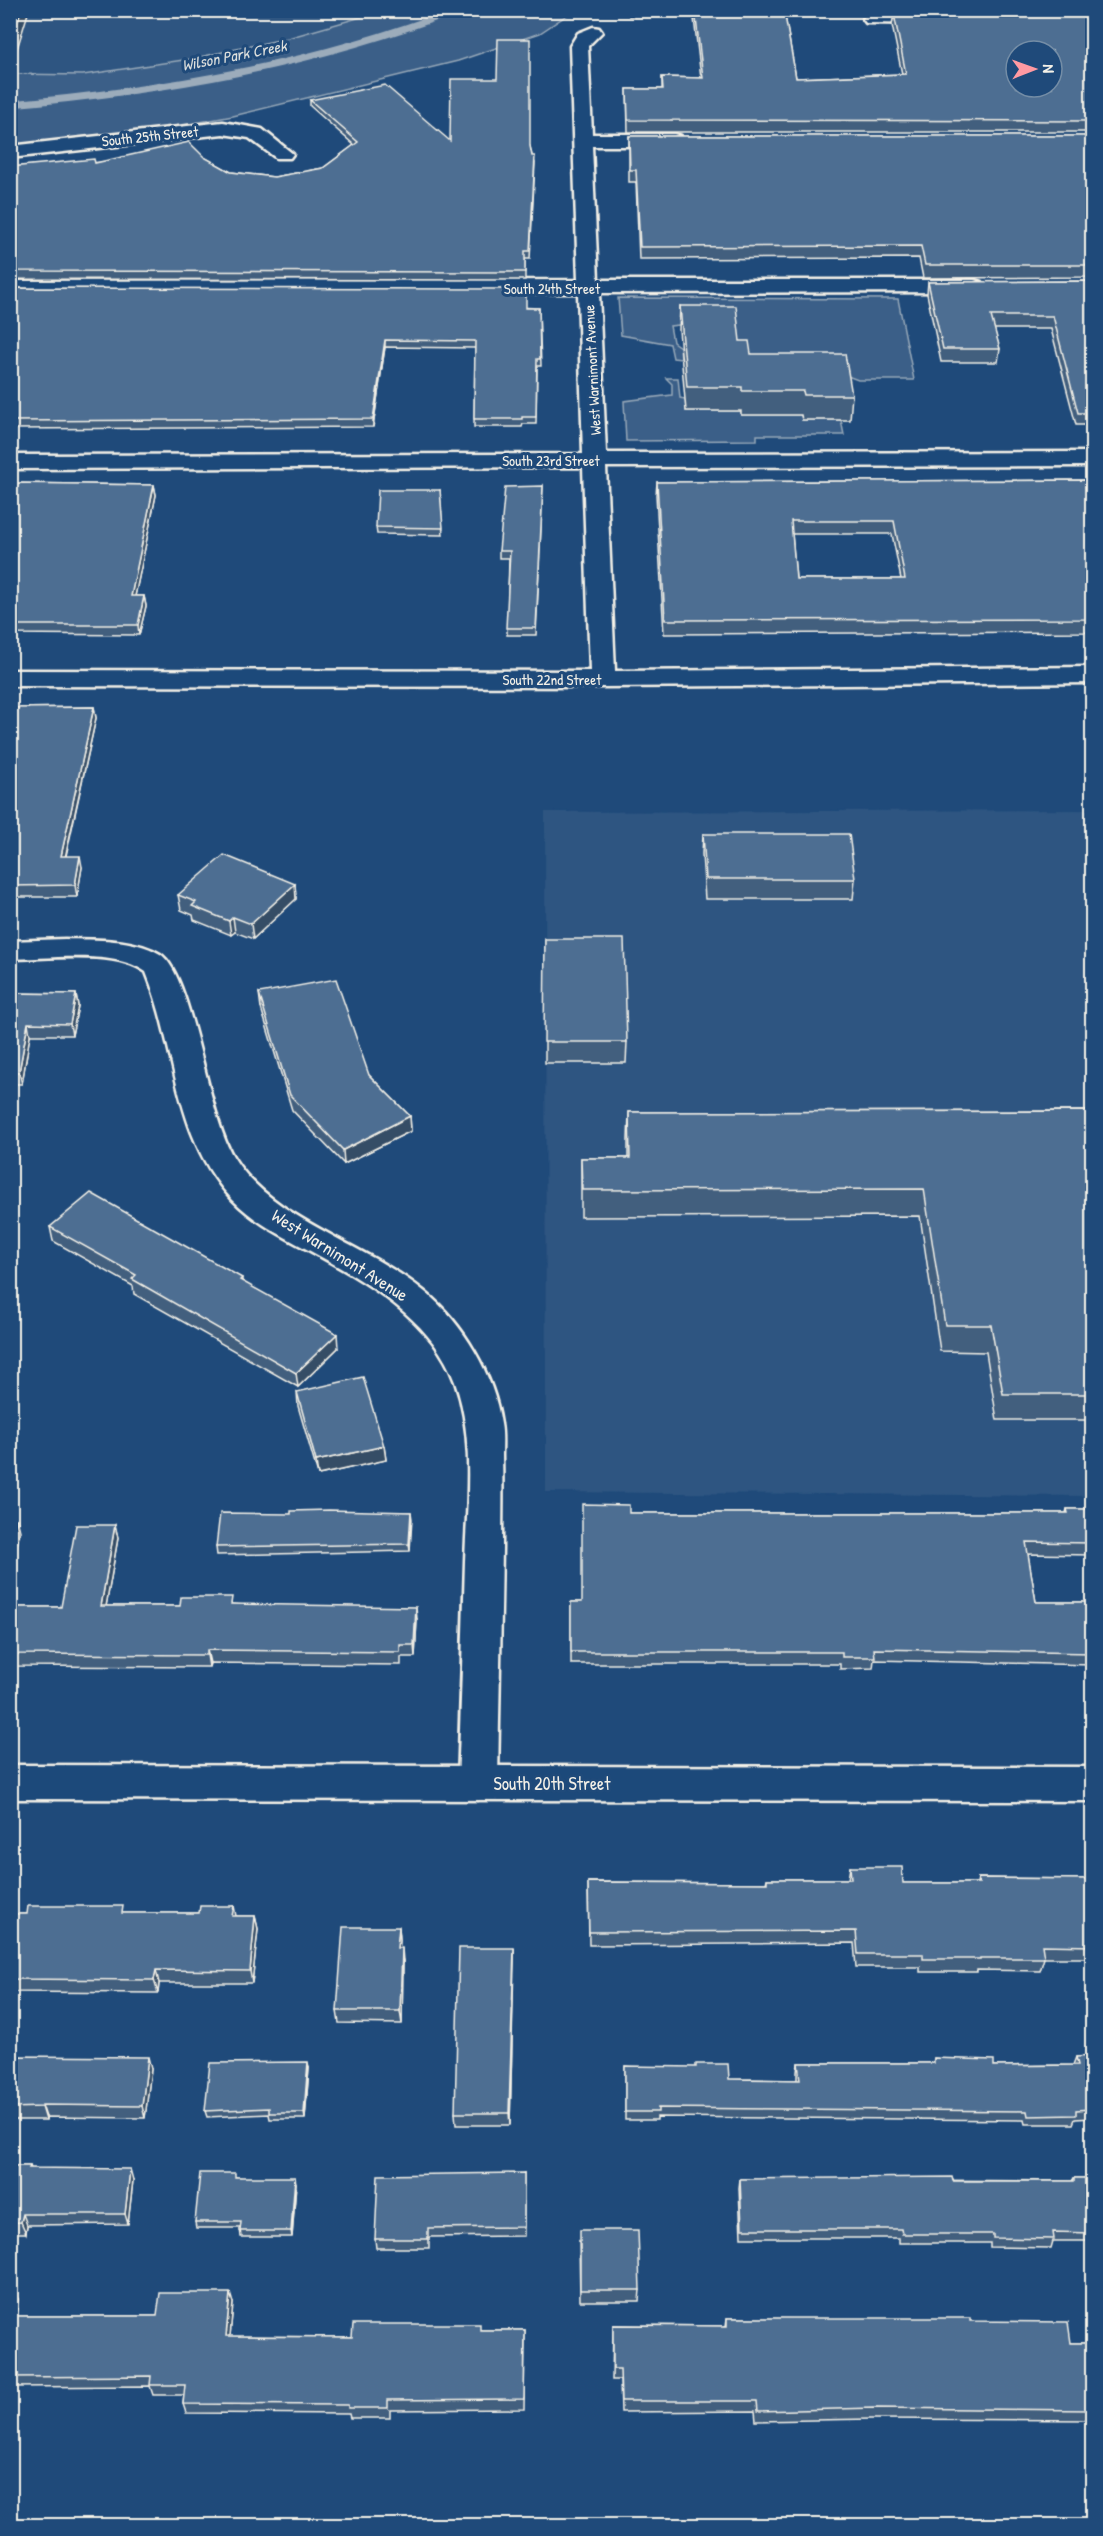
<svg xmlns="http://www.w3.org/2000/svg" width="1103" height="2536" font-family="'Patrick Hand',sans-serif">
<style>
.built{fill:#2d5581}
.green{fill:#3a5f88;stroke:#97a8b8;stroke-width:1.5}
.lines{fill:none;stroke-linecap:round;stroke-linejoin:round}
.stream{stroke:#9cacbb;stroke-width:7}
.minor-casing{stroke:#f4f1e8;stroke-width:5}
.tertiary-casing{stroke:#f4f1e8;stroke-width:5}
.minor{fill:#1f4a7a;fill-rule:evenodd}
.tertiary{fill:#1f4a7a;fill-rule:evenodd}
.wall{fill:#425f7e;stroke:#f4f1e8;stroke-width:1.5;fill-rule:evenodd}
.shaded-wall{fill:#364d66;stroke:#f4f1e8;stroke-width:1.5}
.building{fill:#4d6e92;stroke:#f4f1e8;stroke-width:1.5;fill-rule:evenodd}
.labels{text-anchor:middle;dominant-baseline:central;stroke-width:6;stroke-linejoin:round;paint-order:stroke}
.far-street-label{font-size:15px;fill:#f4f1e8;stroke:#1f4a7a}
.far-water-label{font-size:16px;font-style:italic;fill:#dee0dd;stroke:#1f4a7a}
.street-label{font-size:18px;fill:#f4f1e8;stroke:#1f4a7a}
</style>
<rect width="100%" height="100%" fill="#1f4a7a"/>
<filter id="ink" filterUnits="userSpaceOnUse"><feTurbulence type="fractalNoise" baseFrequency=".0167" numOctaves="2"/><feDisplacementMap in="SourceGraphic" scale="12" xChannelSelector="R" yChannelSelector="G"/><feConvolveMatrix kernelMatrix="1 2 1 2 8 2 1 2 1" color-interpolation-filters="sRGB"/></filter>
<g filter="url(#ink)">
<g class="built">
<path d="M11,11H382L288,38L190,59L83,75L11,74Z"/>
<path d="M1092,810V1496L546,1492L545,812Z"/>
</g>
<g class="green">
<path d="M382,11H573L540,33L458,61L233,116L161,129L11,145V74L83,75L190,59L288,38Z"/>
<path d="M618,298L898,299L914,380H858L845,375L766,374L688,324L670,326L673,342L680,347L681,359L673,358L670,344L621,335Z"/>
<path d="M666,378H678L680,398L685,399L686,411H741V415H801L802,420H841L844,435H757V440L626,441L624,401L672,395V384Z"/>
</g>
<g class="lines">
<path class="stream" d="M10,104C164,91 312,65 456,10"/>
<defs>
<g id="minor">
<path d="M872,14H938L944,15L947,19L944,23L938,24L866,23L863,19L866,15Z"/>
<path d="M593,27L599,28L602,32L588,46L592,134H674L681,136L683,140L681,144L674,146H592L598,280H974L981,282L984,286L981,290L974,292L599,293L606,453L1092,452V466L606,467L615,671L1092,667V683L603,687L10,686V670L590,671L583,467L10,469V455L583,454L578,293H10V281L578,280L570,46L578,33Z"/>
<path d="M223,122L262,129L293,154L290,158H276L249,138L223,134L10,158V146Z"/>
<path d="M65,939C95,940 134,938 160,954C193,975 207,1116 234,1158C272,1220 369,1245 425,1292C463,1323 494,1375 501,1424C503,1434 502,1446 502,1456C503,1487 502,1517 502,1547C501,1626 499,1704 498,1783L492,1795L478,1800L464,1795L458,1783C461,1709 463,1635 465,1561C467,1502 475,1438 455,1382C431,1316 361,1279 303,1247C279,1234 252,1220 233,1200C173,1137 177,1048 146,972C114,949 49,959 10,959V941Z"/>
</g>
<path id="tertiary" d="M10,1765L1092,1767V1801L10,1799Z"/>
</defs>
<use href="#minor" class="minor-casing"/>
<use href="#tertiary" class="tertiary-casing"/>
<use href="#minor" class="minor"/>
<use href="#tertiary" class="tertiary"/>
</g>
<g class="wall">
<path d="M10,10L16,52H10Z"/>
<rect x="629" y="10" width="30" height="6"/>
<path d="M693,10H1088L1087,13L872,12L863,16H785L796,78L902,74L892,25L894,14L1092,15V132H628L627,89H662V77L701,78Z"/>
<path d="M310,100L450,141L530,146L532,156L535,163L530,259H525V280L10,279V167L204,157L231,172L274,177L323,168L354,145L310,106Z"/>
<path d="M629,136H1092V277L923,278L919,258L639,259L636,182H629Z"/>
<path d="M1092,281V425H1076L1051,329H994L1000,349L998,362H941L927,294L928,282Z"/>
<path d="M10,288L539,308L541,366H537L536,424H523L522,427H474L475,348L385,347L373,427L10,429Z"/>
<path d="M680,306L740,341L751,354L852,395L850,420H802L801,415H741V411H686L679,330Z"/>
<path d="M1092,480V632L664,634L656,495L657,482ZM792,534H892L901,579H796Z"/>
<path d="M10,483L154,485L156,495L135,596H144L146,606L139,635L10,634Z"/>
<path d="M543,486L536,635H507L509,558H499V551Z"/>
<path d="M440,490L443,535L377,534L376,527Z"/>
<path d="M94,707L96,718L66,856L82,867L77,897H10V708Z"/>
<path d="M703,834L855,879L853,899H705L702,854Z"/>
<path d="M295,884L296,899L253,939L235,932L231,935L194,920L193,915L181,910L178,895Z"/>
<path d="M545,939L627,1042L626,1063H545Z"/>
<path d="M10,993L76,994L78,1006L72,1035H30L22,1084H10Z"/>
<path d="M259,993L369,1075L410,1116L411,1131L344,1164L292,1110L261,1008Z"/>
<path d="M1092,1111V1420H997L986,1352L940,1351L920,1216L581,1217V1158H628V1139L629,1112Z"/>
<path d="M50,1227L242,1278V1281L338,1348L298,1387L134,1294L133,1286L53,1241Z"/>
<path d="M297,1392L384,1446L386,1460L318,1475L298,1406Z"/>
<path d="M1067,1509H1092V1555L1028,1554L1036,1602H1092V1665L874,1660L873,1668L840,1669V1664H571V1602H582L629,1513H1066Z"/>
<path d="M411,1512L410,1551L217,1555L216,1547L291,1514Z"/>
<path d="M115,1525L118,1538L106,1606H180L233,1604L417,1619L415,1657H401V1665L210,1663L209,1667L10,1666V1607H61Z"/>
<path d="M850,1867L903,1883H977L978,1878L1092,1879V1958H1044L1040,1971L977,1970V1972H920V1967H856L854,1943L589,1945L588,1882L766,1883L767,1879H848Z"/>
<path d="M234,1906L236,1916H255L258,1929L252,1983H159L158,1993L10,1992V1914L125,1913H199Z"/>
<path d="M399,1927L400,1940L399,1948L403,1961L402,2024L339,2023L337,2011Z"/>
<path d="M514,1948L510,2125H456L455,2113Z"/>
<path d="M10,2056L151,2069L145,2118L46,2117V2120H10Z"/>
<path d="M1092,2056V2118L1075,2119L1073,2124H1025L1024,2120L657,2117V2120H625V2066L729,2079L797,2080V2072L798,2063H933L934,2058L994,2066L1073,2065L1076,2057Z"/>
<path d="M309,2068L305,2119H270L269,2114L207,2117L205,2111Z"/>
<path d="M10,2166H30L31,2168L133,2180L128,2224L27,2225L26,2233H10Z"/>
<path d="M524,2173V2236L429,2237V2248H376L375,2239Z"/>
<path d="M236,2177L296,2183L292,2237H241L240,2228H196L195,2222Z"/>
<path d="M1074,2178H1092V2241H1053L1051,2248L990,2247V2243H899V2238H741L739,2188L740,2179L1072,2181Z"/>
<path d="M579,2241L640,2290L639,2301H580Z"/>
<path d="M10,2289L18,2299L16,2316H157L233,2303L230,2336L352,2337L480,2330H525L524,2409L390,2410V2418H350L349,2414L186,2413L183,2404L184,2395H153L150,2386L10,2387Z"/>
<path d="M727,2318L970,2321L1071,2343H1092V2420L872,2419L756,2421L755,2411L621,2412L620,2380H612L613,2325L726,2326Z"/>
</g>
<g class="shaded-wall">
<path d="M21,10H29L16,52L13,36Z"/>
<path d="M863,10H872V12L863,16Z"/>
<path d="M385,340V347L373,427V419Z"/>
<path d="M154,485L156,495L133,606L131,596Z"/>
<path d="M144,596L146,606L139,635L138,625Z"/>
<path d="M94,707L96,718L63,867L61,856Z"/>
<path d="M80,856L82,867L77,897L75,885Z"/>
<path d="M295,884L296,899L253,939L251,924Z"/>
<path d="M233,917L235,932L231,935L229,921Z"/>
<path d="M76,994L78,1006L72,1035L70,1024Z"/>
<path d="M28,1023L30,1035L22,1084L19,1072Z"/>
<path d="M410,1116L411,1131L344,1164L343,1150Z"/>
<path d="M337,1334L338,1348L298,1387L296,1373Z"/>
<path d="M384,1446L386,1460L318,1475L316,1461Z"/>
<path d="M411,1512L412,1519L410,1551L409,1544Z"/>
<path d="M17,1519L20,1531L10,1580V1551Z"/>
<path d="M115,1525L118,1538L104,1618L101,1606Z"/>
<path d="M416,1607L417,1619L415,1657L414,1645Z"/>
<path d="M207,1650L210,1663L209,1667L207,1655Z"/>
<path d="M255,1916L258,1929L252,1983L250,1971Z"/>
<path d="M399,1927L400,1940L399,1961L397,1948Z"/>
<path d="M402,1948L403,1961L402,2024L400,2011Z"/>
<path d="M514,1948V1961L510,2125L509,2113Z"/>
<path d="M156,1970L159,1983L158,1993L154,1980Z"/>
<path d="M148,2057L151,2069L145,2118L142,2106Z"/>
<path d="M308,2062L309,2068L305,2119L304,2113Z"/>
<path d="M42,2105L46,2117V2120L42,2107Z"/>
<path d="M130,2169L133,2180L128,2224L125,2214Z"/>
<path d="M295,2177L296,2183L292,2237L291,2231Z"/>
<path d="M23,2214L27,2225L26,2233L21,2222Z"/>
<path d="M14,2289L18,2299L14,2326L10,2318V2311Z"/>
<path d="M230,2293L233,2303L229,2347L226,2336Z"/>
</g>
<g class="building">
<path d="M10,10H21L13,36H10Z"/>
<path d="M695,10H784L796,78L906,74L894,14L1092,15V121L628,120L627,89H663L662,77L703,78ZM1016,51H1052V87H1016Z"/>
<path d="M498,39H530V146L532,156H535L530,251H525V272L10,271V167L94,159L95,163L189,142L204,157L231,172L274,177L323,168L358,142L310,100L385,85L450,141L451,79H497Z"/>
<path d="M629,136H1092V265H925L921,246L640,247L636,170H630Z"/>
<path d="M1092,281V413H1078L1053,316H991L1000,349H943L928,282Z"/>
<path d="M10,288L526,289V308H539L540,359H537L536,417H522V419H474L475,341L385,340L373,419L10,421Z"/>
<path d="M680,306H736L740,341H749L751,354H845L852,395H804L803,391H742V387H687Z"/>
<path d="M1092,480V619L665,620L657,482ZM791,521H894L905,579H796Z"/>
<path d="M10,483L154,485L131,596H144L138,625H10Z"/>
<path d="M543,486L536,628H506L510,551H499L505,487Z"/>
<path d="M378,490H440L443,528L376,527Z"/>
<path d="M94,707L61,856H80L75,885L10,886V708Z"/>
<path d="M703,834H849L855,879H706Z"/>
<path d="M224,855L295,884L251,924L233,917L229,921L192,906L196,902L178,895Z"/>
<path d="M545,939H624L627,1042H544Z"/>
<path d="M336,979L369,1075L410,1116L343,1150L290,1095L259,993Z"/>
<path d="M10,993L76,994L70,1024L28,1023L19,1072H10Z"/>
<path d="M1092,1111V1394H1003L991,1325H945L924,1189L582,1190L581,1158H630L629,1112Z"/>
<path d="M91,1193L242,1278L240,1280L337,1334L296,1373L132,1279L136,1275L50,1227Z"/>
<path d="M363,1377L384,1446L316,1461L297,1392Z"/>
<path d="M582,1504L629,1505V1513H1068L1067,1509H1092V1543L1026,1542L1036,1602H1092V1653L874,1649L875,1657H842V1652H571V1602H582Z"/>
<path d="M329,1510L411,1512L409,1544L216,1547L220,1513L291,1514V1511Z"/>
<path d="M10,1519H17L10,1551Z"/>
<path d="M76,1525H115L101,1606H180L181,1597H232L231,1604L416,1607L414,1645H400V1652L207,1650V1655L10,1654V1607H61Z"/>
<path d="M850,1867H902L903,1883H979L978,1878L1092,1879V1946L1042,1945L1044,1958H980V1959H923V1954H858L856,1931L589,1932L588,1882L767,1883V1879H851Z"/>
<path d="M28,1906H123L122,1913H199L200,1906H234L232,1916H255L250,1971L156,1970L154,1980L10,1979V1914H27Z"/>
<path d="M343,1927H399L397,1948H402L400,2011H337Z"/>
<path d="M459,1948H514L509,2113H455Z"/>
<path d="M10,2056L148,2057L142,2106L42,2105V2107L10,2108Z"/>
<path d="M1092,2056V2109L1076,2110V2115L1028,2116L1027,2111L658,2108V2112H625V2066L696,2067V2064H728L729,2079L800,2080L798,2063H934V2058L994,2060V2066L1078,2065L1076,2057Z"/>
<path d="M308,2062L304,2113H269V2108L205,2111L210,2063Z"/>
<path d="M10,2166H30L29,2168L130,2169L125,2214H23L21,2222L10,2223Z"/>
<path d="M200,2173H235V2177H295L291,2231H240L241,2222H195Z"/>
<path d="M524,2173V2227L428,2228V2239H375L378,2175Z"/>
<path d="M952,2177L953,2181H1074V2178H1092V2233L1053,2232L1054,2239L993,2238V2234H902L901,2229H742L740,2179Z"/>
<path d="M580,2230H638L640,2290H580Z"/>
<path d="M10,2289H14L10,2311Z"/>
<path d="M160,2293H230L226,2336L352,2337L353,2324H480V2330H525L524,2399L388,2400V2408H348V2405L183,2404L185,2385H150L151,2376L10,2377V2316H157Z"/>
<path d="M727,2318H970V2321L1068,2322L1071,2343H1092V2410L875,2408L758,2411L757,2401H621L620,2369H613V2325L727,2326Z"/>
</g>
</g>
<g class="labels">
<g class="far-street-label">
<text transform="translate(150 136) rotate(-6)">South 25th Street</text>
<text x="552" y="288">South 24th Street</text>
<text transform="translate(592 370) rotate(-93)">West Warnimont Avenue</text>
<text x="551" y="460">South 23rd Street</text>
<text x="552" y="679">South 22nd Street</text>
</g>
<g class="far-water-label">
<text transform="translate(234 55) rotate(-11)">Wilson Park Creek</text>
</g>
<g class="street-label">
<text transform="translate(340 1255) rotate(32)">West Warnimont Avenue</text>
<text x="552" y="1783">South 20th Street</text>
</g>
</g>
<rect width="1103" height="2536" fill="none" stroke="#1f4a7a" stroke-width="36"/>
<rect x="18" y="18" width="1067" height="2500" fill="none" stroke="#f4f1e8" stroke-width="2" filter="url(#ink)"/>
<g transform="translate(1034 69) rotate(89)"><circle r="28" fill="#1f4a7a" stroke="#748da6" stroke-width="1.5"/>
<path d="M0-4.5L10 22L0 15L-10 22Z" fill="#ff9aa2"/>
<text y="-9" font-size="16" font-weight="bold" text-anchor="middle" fill="#f4f1e8">N</text>
</g>
</svg>
